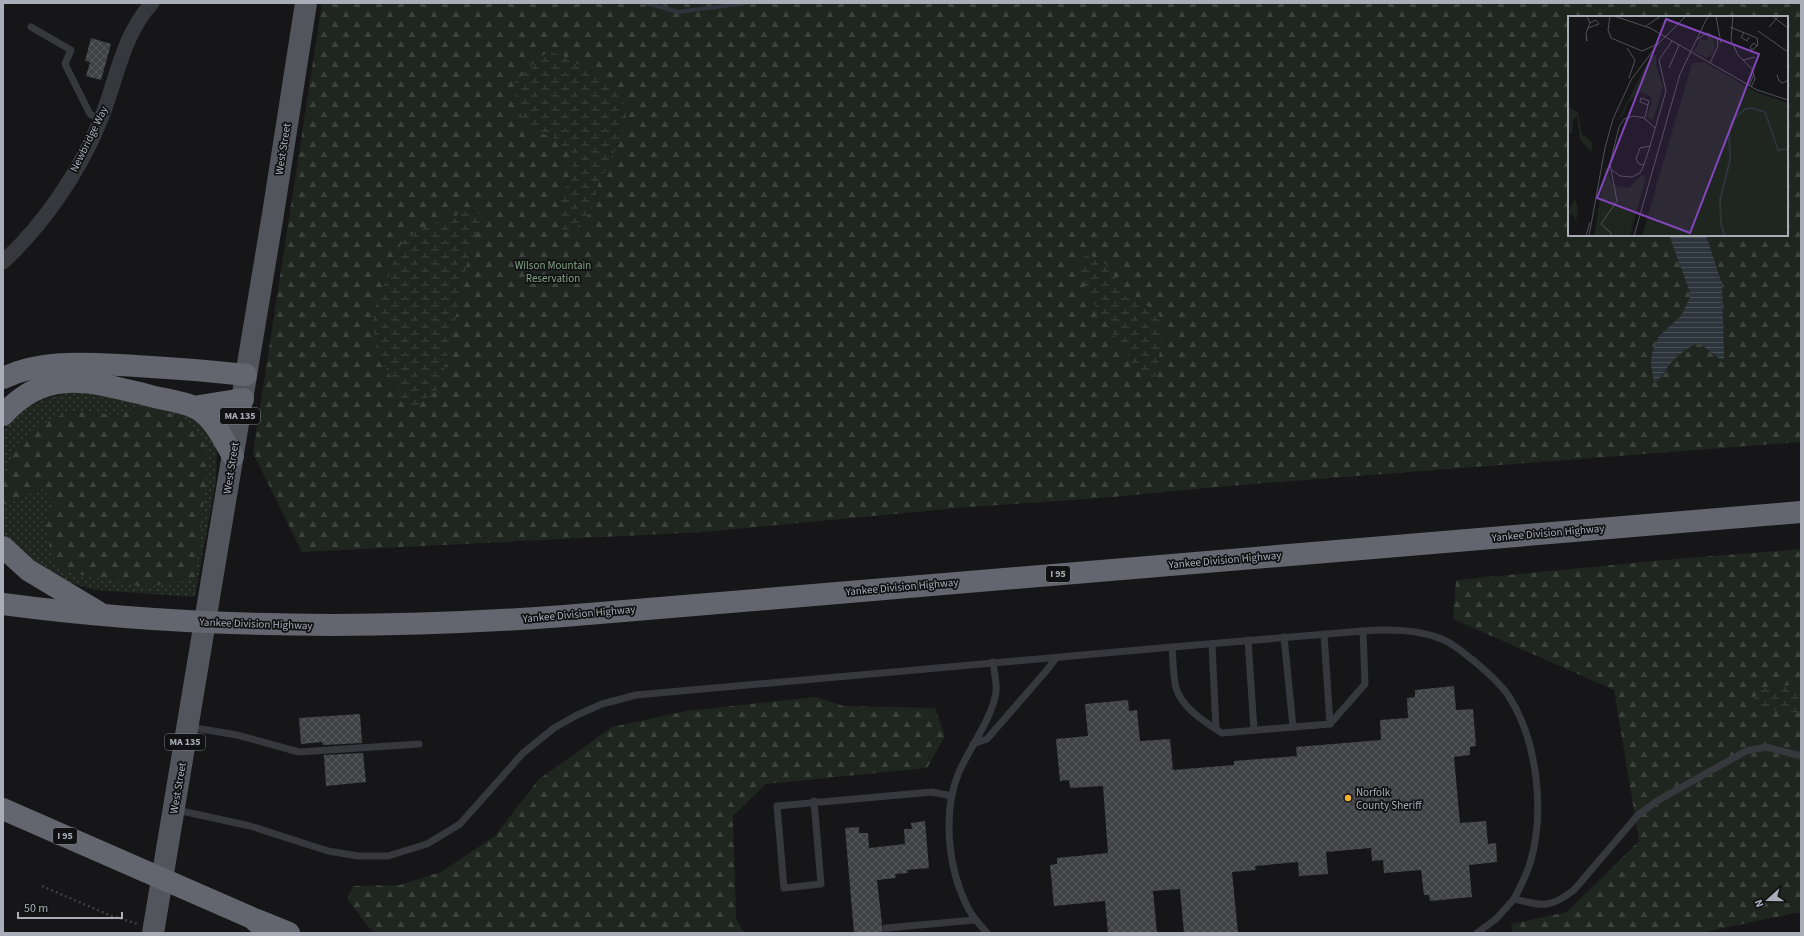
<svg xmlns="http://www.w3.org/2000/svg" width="1804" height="936" font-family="'Source Sans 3',sans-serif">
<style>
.grass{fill:url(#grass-dots)}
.forest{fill:url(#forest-firs);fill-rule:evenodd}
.wetland{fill:url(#wetland-marsh)}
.water{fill:url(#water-rules)}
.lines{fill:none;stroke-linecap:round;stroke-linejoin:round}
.stream{stroke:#2c353c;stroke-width:4}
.building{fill:url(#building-cross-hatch)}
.path{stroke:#3d3f44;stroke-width:2.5;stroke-dasharray:2 3;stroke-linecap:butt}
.lane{stroke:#37383d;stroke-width:7}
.street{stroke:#37383d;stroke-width:15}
.primary{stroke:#53555c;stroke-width:22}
.highway{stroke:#63666e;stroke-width:22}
.poi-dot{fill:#f2b134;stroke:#111113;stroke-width:1.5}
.labels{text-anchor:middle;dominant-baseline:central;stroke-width:3.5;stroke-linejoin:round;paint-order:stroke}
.shield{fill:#111113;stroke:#7b7e86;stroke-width:1}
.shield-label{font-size:10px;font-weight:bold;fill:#a8adb8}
.street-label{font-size:11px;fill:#a8adb8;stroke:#111113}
.park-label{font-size:11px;fill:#7fa381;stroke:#111113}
.poi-label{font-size:11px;fill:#a8adb8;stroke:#111113;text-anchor:start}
.inset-river{fill:none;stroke:#2c353c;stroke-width:2}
.inset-road{fill:none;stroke:#505258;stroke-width:1}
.view{fill:#8446be;fill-opacity:0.15;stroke:#8446be;stroke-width:2}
.inset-edge{fill:none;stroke:#a8adb8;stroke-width:2}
</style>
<defs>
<pattern id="grass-dots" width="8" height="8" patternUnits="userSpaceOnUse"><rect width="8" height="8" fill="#1e261f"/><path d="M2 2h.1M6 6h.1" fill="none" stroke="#3c433d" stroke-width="1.8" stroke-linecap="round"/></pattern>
<pattern id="forest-firs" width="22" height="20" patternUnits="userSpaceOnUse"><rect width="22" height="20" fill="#1e261f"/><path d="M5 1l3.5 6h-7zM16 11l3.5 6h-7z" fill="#3c433d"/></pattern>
<pattern id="wetland-marsh" width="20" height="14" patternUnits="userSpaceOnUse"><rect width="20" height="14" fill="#1e261f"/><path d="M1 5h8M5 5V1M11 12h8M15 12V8" fill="none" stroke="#3c433d"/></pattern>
<pattern id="water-rules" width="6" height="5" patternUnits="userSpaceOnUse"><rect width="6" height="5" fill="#2c353c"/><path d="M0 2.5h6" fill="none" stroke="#485056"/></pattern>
<pattern id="building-cross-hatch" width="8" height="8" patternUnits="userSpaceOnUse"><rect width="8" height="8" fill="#404145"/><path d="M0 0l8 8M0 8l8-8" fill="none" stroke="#595a5e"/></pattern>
</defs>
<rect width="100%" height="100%" fill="#161618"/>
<path class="grass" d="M75,390L179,410L199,421L210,433L217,450L216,480L195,597L96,590L60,580L11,545L3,533V502L6,505L41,488L54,502L195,428L166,411L145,406L116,415L73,411L14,450L3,488V432L8,424L28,407L45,399Z"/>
<g class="forest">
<path d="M322,3H1801V442L1227,486L1102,498L969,507L704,532L302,552L253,453ZM1569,17H1787V235H1569Z"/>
<path d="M145,406L166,411L195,428L203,439L207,458L205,490L195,580L144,587L61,571L51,553L45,520L54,502L41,488L6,505L3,502V488L14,450L43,423L72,411L116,415Z"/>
<path d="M1801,549V912L1700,933H1513L1511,924L1567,912L1639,841L1614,690L1453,619L1456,580L1675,559Z"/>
<path d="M816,697L843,706L935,708L945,736L927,768L766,784L733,816L736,919L744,933H381L371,930L347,899L353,886L400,885L441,872L495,836L538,780L612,727L686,711Z"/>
</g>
<g class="wetland">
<path d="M550,52C569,56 584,67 599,80C609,88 620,94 625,106C633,123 605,168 598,185C596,192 595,199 593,206C589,218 580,226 569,233L562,231L561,200L573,166L568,150L554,138L531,130L522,119L516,99L515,82L539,57Z"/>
<path d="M476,208L481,217L467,263L446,364L437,390L413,409L407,408L381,359L375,338L373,319L380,296L403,239L429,225Z"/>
<path d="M1085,256H1091L1104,262L1120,284L1159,315L1163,335L1155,378L1152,382H1149C1132,365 1082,291 1079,269C1079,266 1079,262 1079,259Z"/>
<path d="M1801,685V713L1770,710L1756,705L1754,699L1759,690L1770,686Z"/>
</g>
<path class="water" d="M1669,235H1706L1722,284L1724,358L1720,359L1699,343C1688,347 1679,354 1671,363C1665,369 1662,379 1654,382L1651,365L1652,353L1659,336L1681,316L1691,295Z"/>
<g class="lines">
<path class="stream" d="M646,3L678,12L747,3"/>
</g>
<g class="building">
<path d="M91,38L111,44L101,80L86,76L90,62L85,61Z"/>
<path d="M1454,686L1456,710L1473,709L1476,746L1470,747V755L1454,757L1460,823L1486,821L1488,844L1496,843L1497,862L1469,865L1472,897L1430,901L1429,895H1424L1421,870L1384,873L1383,860L1372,861L1371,848L1326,852L1328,874L1299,876L1298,862L1255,866L1256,870L1232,872L1238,933H1184L1180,889L1153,891L1157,933H1108L1105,901L1054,906L1050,865L1057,864V858L1108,853L1103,786L1070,788L1069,780L1060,781L1056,739L1088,736L1085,704L1128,700L1129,711L1137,710L1140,741L1170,739L1173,770L1234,765V761L1297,756L1296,747L1381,740L1380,720L1408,718L1407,698L1415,697V690Z"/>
<path d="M360,714L362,743L323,745L322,742L301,744L299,718Z"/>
<path d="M363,753L366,782L326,786L324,755Z"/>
<path d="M925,821L929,868L907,870L908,873L895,874L896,878L877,880L883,933H854L845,828L859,827V833H868L869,848L905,844L904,829H912L911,823Z"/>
</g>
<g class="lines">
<path class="path" d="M42,886L109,915L138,924"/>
<g class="lane">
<path d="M31,27L71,50L65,64L90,114L100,120"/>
<path d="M1363,631C1389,629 1419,629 1444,640C1455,645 1464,653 1474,661C1486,671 1499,682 1508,695C1537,739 1545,809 1531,860C1527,874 1521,886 1514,899"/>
<path d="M1324,634L1330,724"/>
<path d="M1284,637L1293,727"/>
<path d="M1248,640L1254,730"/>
<path d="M1212,644L1216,729"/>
<path d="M190,727L237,735L299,752L419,744"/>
<path d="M973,744L987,739L1047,670L1056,658"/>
<path d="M814,801L821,884L784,888L777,806L932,792L952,796"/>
<path d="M177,810L250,826L328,851L358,856H388L427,844L460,824L523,753L554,728L577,715L602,704L636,695L1172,647C1173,660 1173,675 1176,688C1182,708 1205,722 1222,733L1330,724L1365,684L1363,631L1172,647"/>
<path d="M886,928L975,920"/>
<path d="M987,933C980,925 972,917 967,906C948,868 942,812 959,772C970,747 992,719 996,692C997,682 994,672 993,662"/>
<path d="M1477,933L1496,919L1514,899C1543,906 1549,909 1574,890L1638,815L1657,801L1746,751L1766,747L1801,756"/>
</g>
<path class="street" d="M3,262C45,223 80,171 101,119C117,79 122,36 152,3"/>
<path class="primary" d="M153,933L273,214L306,3"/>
<g class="highway">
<path d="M3,378C44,358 92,364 136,366C173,368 209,371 246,375"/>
<path d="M193,407L243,399"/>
<path d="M3,415C46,366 93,382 147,395C160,399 181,401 194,407C213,416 223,439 233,456"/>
<path d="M3,547L28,570L98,612"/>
<path d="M3,604C190,629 376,630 564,616L1801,512"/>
<path d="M3,809L252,918L269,933"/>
<path d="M257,920L289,933"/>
</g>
</g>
<circle class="poi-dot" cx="1348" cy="798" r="4"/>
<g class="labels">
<g class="shield">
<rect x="220" y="408" width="40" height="16" rx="3"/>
<rect x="1046" y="566" width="24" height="16" rx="3"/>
<rect x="165" y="734" width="40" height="16" rx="3"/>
<rect x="53" y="828" width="24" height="16" rx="3"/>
</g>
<g class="shield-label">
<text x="240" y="416">MA 135</text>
<text x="1058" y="574">I 95</text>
<text x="185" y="742">MA 135</text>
<text x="65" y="836">I 95</text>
</g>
<g class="street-label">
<text transform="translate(89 139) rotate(-64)">Newbridge Way</text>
<text transform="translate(283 149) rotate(-81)">West Street</text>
<text transform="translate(231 468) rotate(-81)">West Street</text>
<text transform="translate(1548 533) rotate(-5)">Yankee Division Highway</text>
<text transform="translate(1225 560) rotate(-5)">Yankee Division Highway</text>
<text transform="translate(902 587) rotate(-5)">Yankee Division Highway</text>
<text transform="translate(579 614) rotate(-5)">Yankee Division Highway</text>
<text transform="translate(256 624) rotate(2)">Yankee Division Highway</text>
<text transform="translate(178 788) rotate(-80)">West Street</text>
</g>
<g class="park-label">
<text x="553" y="265">Wilson Mountain<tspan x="553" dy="13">Reservation</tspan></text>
</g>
<g class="poi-label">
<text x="1356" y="792">Norfolk<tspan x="1356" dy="13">County Sheriff</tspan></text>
</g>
</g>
<g transform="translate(1568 16)">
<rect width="220" height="220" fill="#161618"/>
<path d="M140,20L145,23L147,30L145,37L139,42L126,36L132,23L139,25ZM88,39V49L95,71L85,104L79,101L84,85L82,80L72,76L60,87L55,99L50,104L76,53L84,40ZM136,46L188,76L220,87V220H74L124,47ZM37,152L42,153L41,159L45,169L61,172L74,159L78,161L62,220H26Z" fill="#1e261f"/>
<path d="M141,63L152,69V78L135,67V63ZM146,86L154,89L161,86L165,91L156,96ZM0,91L10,96L14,118L25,127L23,137L12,123L9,100L5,104L4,118L0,116ZM192,91L202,96L211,131L220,135L210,134L197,99L189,92ZM149,180L158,182L148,194L146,191ZM7,183L10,192L8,206L5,199L1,198L0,202V196ZM55,186L52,201L53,208L58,211L50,220V212L44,211Z" fill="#1e261f"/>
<path class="inset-river" d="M157,220L153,208L152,184L162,144L161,117L164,105L177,93L184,92L197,96L210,134L220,133"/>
<path class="inset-road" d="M42,0L40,14L43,22L74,35L90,28L118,0M46,0L82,12L189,74L220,84M148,0L153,27M165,0L163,24L170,39L184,53L187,63L183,71M204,0L220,12M78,10L93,0M162,11L189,22L190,29L189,30L184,34L182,31L186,27L189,30M201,11L211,0M20,12L31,8L28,4L22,7M190,15L220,36M176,17L173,21L179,25L181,21M18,20L19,25L18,17L22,7L19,0M128,24L139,17L149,22L150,30L142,47M59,32L67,44L61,62M175,44L187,41M101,52L111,29M209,59L211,65L215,67L220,64M181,70L186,58M76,102L77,101L81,85L73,82L72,86L80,89M82,130L76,149L71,148L68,143L72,132L82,130L98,75L91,44L104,25M44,154L52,160L64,161L72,157L76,149M18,220L22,206M21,220L37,132L45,103L63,64L90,28M43,220V217L33,208L49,185L42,148L51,111L56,103L66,100L76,102L87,112M66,220L112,58L140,0"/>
<path class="view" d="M98,3L191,38L122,217L29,182Z"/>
<rect width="220" height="220" class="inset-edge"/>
</g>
<rect width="1804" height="936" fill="none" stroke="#a8adb8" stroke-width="8"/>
<g transform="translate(1768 900) rotate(249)" stroke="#111113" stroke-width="3" paint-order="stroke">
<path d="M0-3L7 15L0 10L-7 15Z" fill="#a8adb8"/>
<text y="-6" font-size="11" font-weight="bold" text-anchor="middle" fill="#a8adb8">N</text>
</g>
<path d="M18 912v6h104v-6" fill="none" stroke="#a8adb8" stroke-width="2"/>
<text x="24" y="912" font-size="12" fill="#a8adb8" stroke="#111113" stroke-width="3" paint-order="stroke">50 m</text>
</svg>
